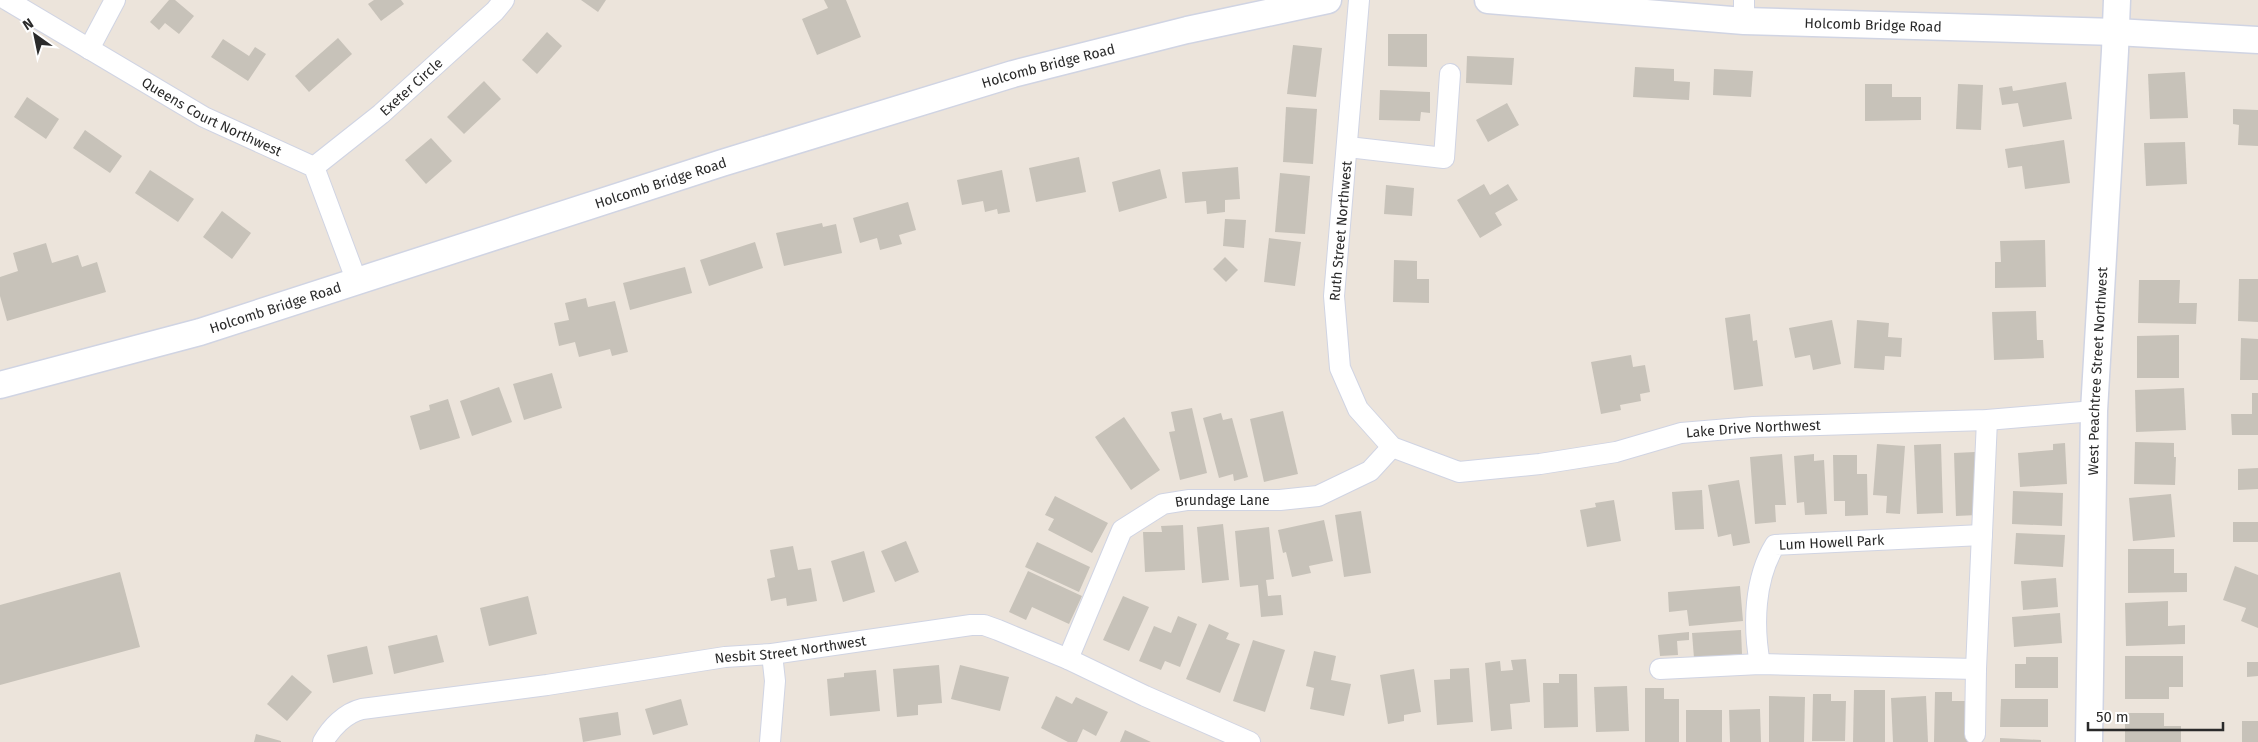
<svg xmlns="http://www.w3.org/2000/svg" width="2258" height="742" font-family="'Fira Sans',sans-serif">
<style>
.building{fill:#c7c2b9}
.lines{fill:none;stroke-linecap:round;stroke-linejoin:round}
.minor-casing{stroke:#d0d4e3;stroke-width:22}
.tertiary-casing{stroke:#d0d4e3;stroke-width:29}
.minor{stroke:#fff;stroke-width:20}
.tertiary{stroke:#fff;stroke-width:26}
.labels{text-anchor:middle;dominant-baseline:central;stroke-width:4;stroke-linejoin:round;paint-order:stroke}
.street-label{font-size:14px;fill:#2a2a2a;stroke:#fff}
</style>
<rect width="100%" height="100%" fill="#ece4db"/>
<g class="building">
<path d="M169,0H175L194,16L179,34L165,23L159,30L150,22Z"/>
<path d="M374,0H401L404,4L381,21L368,4Z"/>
<path d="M581,0H606L598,12Z"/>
<path d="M824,0H846L861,37L817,55L802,19L828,8Z"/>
<path d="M547,32L562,46L537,74L522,60Z"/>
<path d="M1388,34H1427V67L1388,66Z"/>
<path d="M338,38L352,54L309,92L295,76Z"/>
<path d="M223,39L249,56L255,47L266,54L248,81L211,57Z"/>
<path d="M1293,45L1322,48L1316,97L1287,94Z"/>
<path d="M1467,56L1514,58L1512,85L1466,83Z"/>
<path d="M1635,67L1674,69V81L1690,82L1689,100L1633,97Z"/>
<path d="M1714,69L1753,71L1751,97L1713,95Z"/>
<path d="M2185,72L2188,118L2150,119L2148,74Z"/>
<path d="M484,81L501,99L464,134L447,117Z"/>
<path d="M2066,82L2072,119L2023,127L2018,103L2002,105L1999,88L2012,86L2013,91Z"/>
<path d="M1865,84H1892V97H1921V120L1865,121Z"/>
<path d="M1958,84L1983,85L1981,130L1956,129Z"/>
<path d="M1380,90L1430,92V113L1421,112L1420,121L1379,120Z"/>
<path d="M27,97L59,119L46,139L14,117Z"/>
<path d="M1507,103L1519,125L1488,142L1476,120Z"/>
<path d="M1286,107L1317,109L1313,164L1283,162Z"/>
<path d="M2233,109L2258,110V146L2238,145L2239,125L2233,124Z"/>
<path d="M85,130L122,156L110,173L73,148Z"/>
<path d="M431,138L452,161L426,184L405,160Z"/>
<path d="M2064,140L2070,183L2025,189L2022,166L2008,168L2005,149Z"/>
<path d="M2185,142L2187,184L2146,186L2144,143Z"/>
<path d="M1079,157L1086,192L1036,202L1029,168Z"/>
<path d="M1238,167L1240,199L1225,200V212L1207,214L1206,201L1185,203L1182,172Z"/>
<path d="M1160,169L1167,198L1119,212L1112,182Z"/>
<path d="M150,170L194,199L178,222L135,193Z"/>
<path d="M1002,170L1010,212L998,214L997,209L985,212L983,201L962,205L957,180Z"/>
<path d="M1280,173L1310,176L1305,234L1275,232Z"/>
<path d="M1484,184L1490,195L1508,184L1518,200L1495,213L1502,225L1480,238L1457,200Z"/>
<path d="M1386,185L1414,188L1412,216L1384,214Z"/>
<path d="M908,202L916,230L899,235L902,244L880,250L877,238L860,243L853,218Z"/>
<path d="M222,211L251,233L232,259L203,237Z"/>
<path d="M1225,219L1246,220L1244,248L1223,246Z"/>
<path d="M822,223L823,227L836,224L842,253L784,266L776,233Z"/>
<path d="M1269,238L1301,242L1295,286L1264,282Z"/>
<path d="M2045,240L2046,287L1995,288V262H2001L2000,241Z"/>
<path d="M755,242L763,268L709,286L700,260Z"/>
<path d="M46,243L52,263L78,255L82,267L97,262L106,292L7,321L0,296V277L18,271L13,253Z"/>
<path d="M1225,257L1238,270L1226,282L1213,269Z"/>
<path d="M1394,260L1417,261V279H1429V303L1393,302Z"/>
<path d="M685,267L692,293L630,310L623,283Z"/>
<path d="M2239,279H2258V322L2238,321Z"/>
<path d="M2139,280H2180L2179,303H2197L2196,324L2138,323Z"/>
<path d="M586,298L588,307L615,301L628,352L612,356L610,349L579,357L575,342L559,346L554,323L569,320L565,303Z"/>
<path d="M2036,311L2037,340H2043L2044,358L1994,360L1992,312Z"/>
<path d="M1750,314L1753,341L1757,340L1763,386L1734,390L1725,318Z"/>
<path d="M1832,320L1841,364L1813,370L1810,355L1795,358L1789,328Z"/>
<path d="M1857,320L1889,323L1888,337L1902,338L1901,357L1885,356L1884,370L1854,368Z"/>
<path d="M2179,335V378H2137V336Z"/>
<path d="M2241,338L2258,339V380H2240Z"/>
<path d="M1631,355L1633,367L1645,365L1650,392L1640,394L1641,401L1620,405L1621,410L1601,414L1591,362Z"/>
<path d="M552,373L562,408L524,420L513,384Z"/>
<path d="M499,387L512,422L472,436L460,401Z"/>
<path d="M2184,388L2186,430L2136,432L2135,390Z"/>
<path d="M2252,393H2258V435H2232L2231,414H2252Z"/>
<path d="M448,399L460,438L420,450L410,416L430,410L429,405Z"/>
<path d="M1192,408L1207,473L1180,480L1169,432L1175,431L1171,412Z"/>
<path d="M1283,411L1298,474L1264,482L1250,419Z"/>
<path d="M1221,413L1223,420L1232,418L1248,477L1234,481L1233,474L1219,478L1203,418Z"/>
<path d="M1124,417L1160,470L1131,490L1095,437Z"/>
<path d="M2135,442L2174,443V457H2176L2175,485L2134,484Z"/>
<path d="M2065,443L2067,484L2020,487L2018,453L2053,450V444Z"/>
<path d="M1877,444L1905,446L1900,514L1886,513L1887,496L1873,495Z"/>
<path d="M1941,444L1943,513L1917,514L1914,445Z"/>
<path d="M1975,452L1977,515L1956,516L1954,453Z"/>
<path d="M1782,454L1786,505H1775L1776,522L1755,524L1750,457Z"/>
<path d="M1814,454V461L1824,460L1827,514L1805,515L1804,502L1797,503L1794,456Z"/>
<path d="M1833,455H1857V474H1867L1868,515L1845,516V501H1834Z"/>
<path d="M2258,468V489L2238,490V469Z"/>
<path d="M1739,480L1750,543L1733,546L1731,534L1718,537L1708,485Z"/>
<path d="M1702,490L1704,529L1675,530L1672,492Z"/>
<path d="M2013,491L2063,493L2062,526L2012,524Z"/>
<path d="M2171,494L2175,537L2133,541L2129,498Z"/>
<path d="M1055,496L1108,523L1092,553L1048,530L1054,519L1045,515Z"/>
<path d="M1614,500L1621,541L1587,547L1580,510L1596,507L1595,503Z"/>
<path d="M1361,511L1371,573L1344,577L1335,515Z"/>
<path d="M1324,520L1333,561L1309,566L1311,573L1292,577L1286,552L1283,553L1278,530Z"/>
<rect x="2233" y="522" width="25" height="20"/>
<path d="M1223,524L1229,580L1202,583L1197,527Z"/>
<path d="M1183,525L1185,570L1145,572L1143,532H1162L1161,526Z"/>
<path d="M1269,527L1274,579L1266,580L1268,596L1281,595L1283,615L1261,617L1258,585L1240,587L1235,531Z"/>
<path d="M2016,533L2065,535L2063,567L2014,564Z"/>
<path d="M906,541L919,572L895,582L881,551Z"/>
<path d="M1037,542L1090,567L1079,592L1025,567Z"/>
<path d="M793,546L798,570L811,568L817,601L787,606L786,598L771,601L767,579L775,577L770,550Z"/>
<path d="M2128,549H2174V573H2187V592L2128,593Z"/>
<path d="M864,551L875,592L843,602L831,561Z"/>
<path d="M2235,566L2258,575V628L2241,621L2246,608L2223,600Z"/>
<path d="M1028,571L1082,596L1069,624L1032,607L1026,620L1009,612Z"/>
<path d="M120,572L140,647L0,685V605Z"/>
<path d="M2056,578L2058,607L2023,610L2021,581Z"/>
<path d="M1740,586L1743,621L1689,626L1687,610L1669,612L1668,592Z"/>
<path d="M528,596L537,634L489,646L480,608Z"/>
<path d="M1123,596L1149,607L1129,651L1103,640Z"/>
<path d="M2168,601V626L2185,625V644L2126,646L2125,603Z"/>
<path d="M2060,613L2062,643L2014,647L2012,617Z"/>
<path d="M1178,616L1197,624L1180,667L1165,661L1161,670L1139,661L1154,626L1171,633Z"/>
<path d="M1209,624L1229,633L1226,639L1240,644L1220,693L1186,679Z"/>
<path d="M1741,630L1742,654L1694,658L1692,633Z"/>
<path d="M1689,632V640L1677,641L1678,655L1660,656L1658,635Z"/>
<path d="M437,635L444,662L394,674L388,646Z"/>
<path d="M1253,640L1285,650L1265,712L1233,701Z"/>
<path d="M367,646L373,674L333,683L327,655Z"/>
<path d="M1314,651L1336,656L1331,680L1351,684L1344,716L1310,709L1314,688L1306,686Z"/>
<path d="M2125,656H2183V687H2169V699H2125Z"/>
<path d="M2026,657H2058V688H2015V664H2026Z"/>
<path d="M1526,659L1530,702L1510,704L1512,729L1491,731L1485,663L1500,661L1501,671L1513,670L1511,660Z"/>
<path d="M2247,662H2258V676L2247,677Z"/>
<path d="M939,665L942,703L918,705V715L897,717L893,669Z"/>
<path d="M960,665L1009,677L1000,711L951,699Z"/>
<path d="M1469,668L1473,722L1437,725L1434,680L1450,679V669Z"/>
<path d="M1414,669L1421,712L1404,715V721L1388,724L1380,675Z"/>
<path d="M876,670L880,711L830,716L827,679L844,677V673Z"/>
<path d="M1559,674H1577L1578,727L1544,728L1543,683H1559Z"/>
<path d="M292,675L312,692L287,721L267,704Z"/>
<path d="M1627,686L1629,731L1596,732L1594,687Z"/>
<path d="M1645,688H1664V699H1679V742H1645Z"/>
<path d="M1854,690H1885V742H1853Z"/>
<path d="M1935,692H1952V701H1970V742H1934Z"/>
<path d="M1813,694H1831V701H1846L1845,741H1812Z"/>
<path d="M1056,696L1072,704L1076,697L1108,712L1096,736L1083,729L1077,742H1068L1041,728Z"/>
<path d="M1769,696L1805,697L1804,742H1769Z"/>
<path d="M1926,696L1928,742H1893L1891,698Z"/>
<path d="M681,699L688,725L653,735L645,709Z"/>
<path d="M2001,699H2048V727H2000Z"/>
<path d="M1760,709L1761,742H1730L1729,710Z"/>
<rect x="1686" y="710" width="36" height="32"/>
<path d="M618,712L621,735L583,742L579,718Z"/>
<path d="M2125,713H2164V726H2181V742H2125Z"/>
<rect x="2242" y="721" width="16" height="21"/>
<path d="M1125,730L1151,742H1120Z"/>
<path d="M256,734L281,741V742H254Z"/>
<path d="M2000,738L2041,740V742H2000Z"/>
</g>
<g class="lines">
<defs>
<g id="minor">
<path id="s1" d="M7,0L204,117L314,167L357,282"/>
<path id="s2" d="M1359,0L1334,296L1340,368L1358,409L1392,447L1459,472L1540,464L1616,452L1681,433L1753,427L1987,420L2094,411"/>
<path d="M1744,0V21"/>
<path d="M89,49L115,0"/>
<path d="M1348,147L1444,158L1450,74"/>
<path id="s3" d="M314,167L381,114L495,11L504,0"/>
<path id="s4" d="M1068,659L1122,530L1163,504L1188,500H1280L1318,496L1370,471L1392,447"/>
<path id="s5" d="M1760,664C1753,626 1754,579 1775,545L1982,535"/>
<path d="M1660,669L1760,664L1976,669"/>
<path d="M1975,734L1976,669L1987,420"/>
<path id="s6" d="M323,742C331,728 345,713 362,709L547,685L725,657L772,654L971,625H984L998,630L1068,659L1145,696L1250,742"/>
<path d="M770,742L775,681L772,654"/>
</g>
<g id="tertiary">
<path id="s7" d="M1488,0L1744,21L2116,32L2258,40"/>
<path id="s8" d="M0,385L200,332L722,163L1013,74L1187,30L1328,0"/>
<path id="s9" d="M2089,742L2094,411L2115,51L2117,0"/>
</g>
</defs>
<use href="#minor" class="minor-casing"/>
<use href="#tertiary" class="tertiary-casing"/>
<use href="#minor" class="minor"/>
<use href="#tertiary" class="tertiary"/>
</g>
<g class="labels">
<g class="street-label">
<text stroke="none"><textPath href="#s7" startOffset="386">Holcomb Bridge Road</textPath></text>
<text stroke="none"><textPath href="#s8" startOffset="1096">Holcomb Bridge Road</textPath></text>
<text stroke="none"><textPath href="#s3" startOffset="126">Exeter Circle</textPath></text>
<text stroke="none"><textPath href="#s1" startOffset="236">Queens Court Northwest</textPath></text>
<text stroke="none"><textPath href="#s8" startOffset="691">Holcomb Bridge Road</textPath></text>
<text transform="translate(1341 231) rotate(-85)">Ruth Street Northwest</text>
<text stroke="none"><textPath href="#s8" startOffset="286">Holcomb Bridge Road</textPath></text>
<text stroke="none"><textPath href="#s9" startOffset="371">West Peachtree Street Northwest</textPath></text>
<text stroke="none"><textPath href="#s2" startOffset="835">Lake Drive Northwest</textPath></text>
<text stroke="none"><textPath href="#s4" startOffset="248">Brundage Lane</textPath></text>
<text stroke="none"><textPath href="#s5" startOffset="179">Lum Howell Park</textPath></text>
<text stroke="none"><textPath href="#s6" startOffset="485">Nesbit Street Northwest</textPath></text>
</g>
</g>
<g transform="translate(35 35) rotate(327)" stroke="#ffffff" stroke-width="4" paint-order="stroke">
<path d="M0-4L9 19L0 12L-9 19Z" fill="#2a2a2a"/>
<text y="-8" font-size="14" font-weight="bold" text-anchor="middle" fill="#2a2a2a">N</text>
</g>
<path d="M2088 722v8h135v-8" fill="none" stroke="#2a2a2a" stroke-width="2.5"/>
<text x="2096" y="722" font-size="15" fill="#2a2a2a" stroke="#ffffff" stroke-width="4" paint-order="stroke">50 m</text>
</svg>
